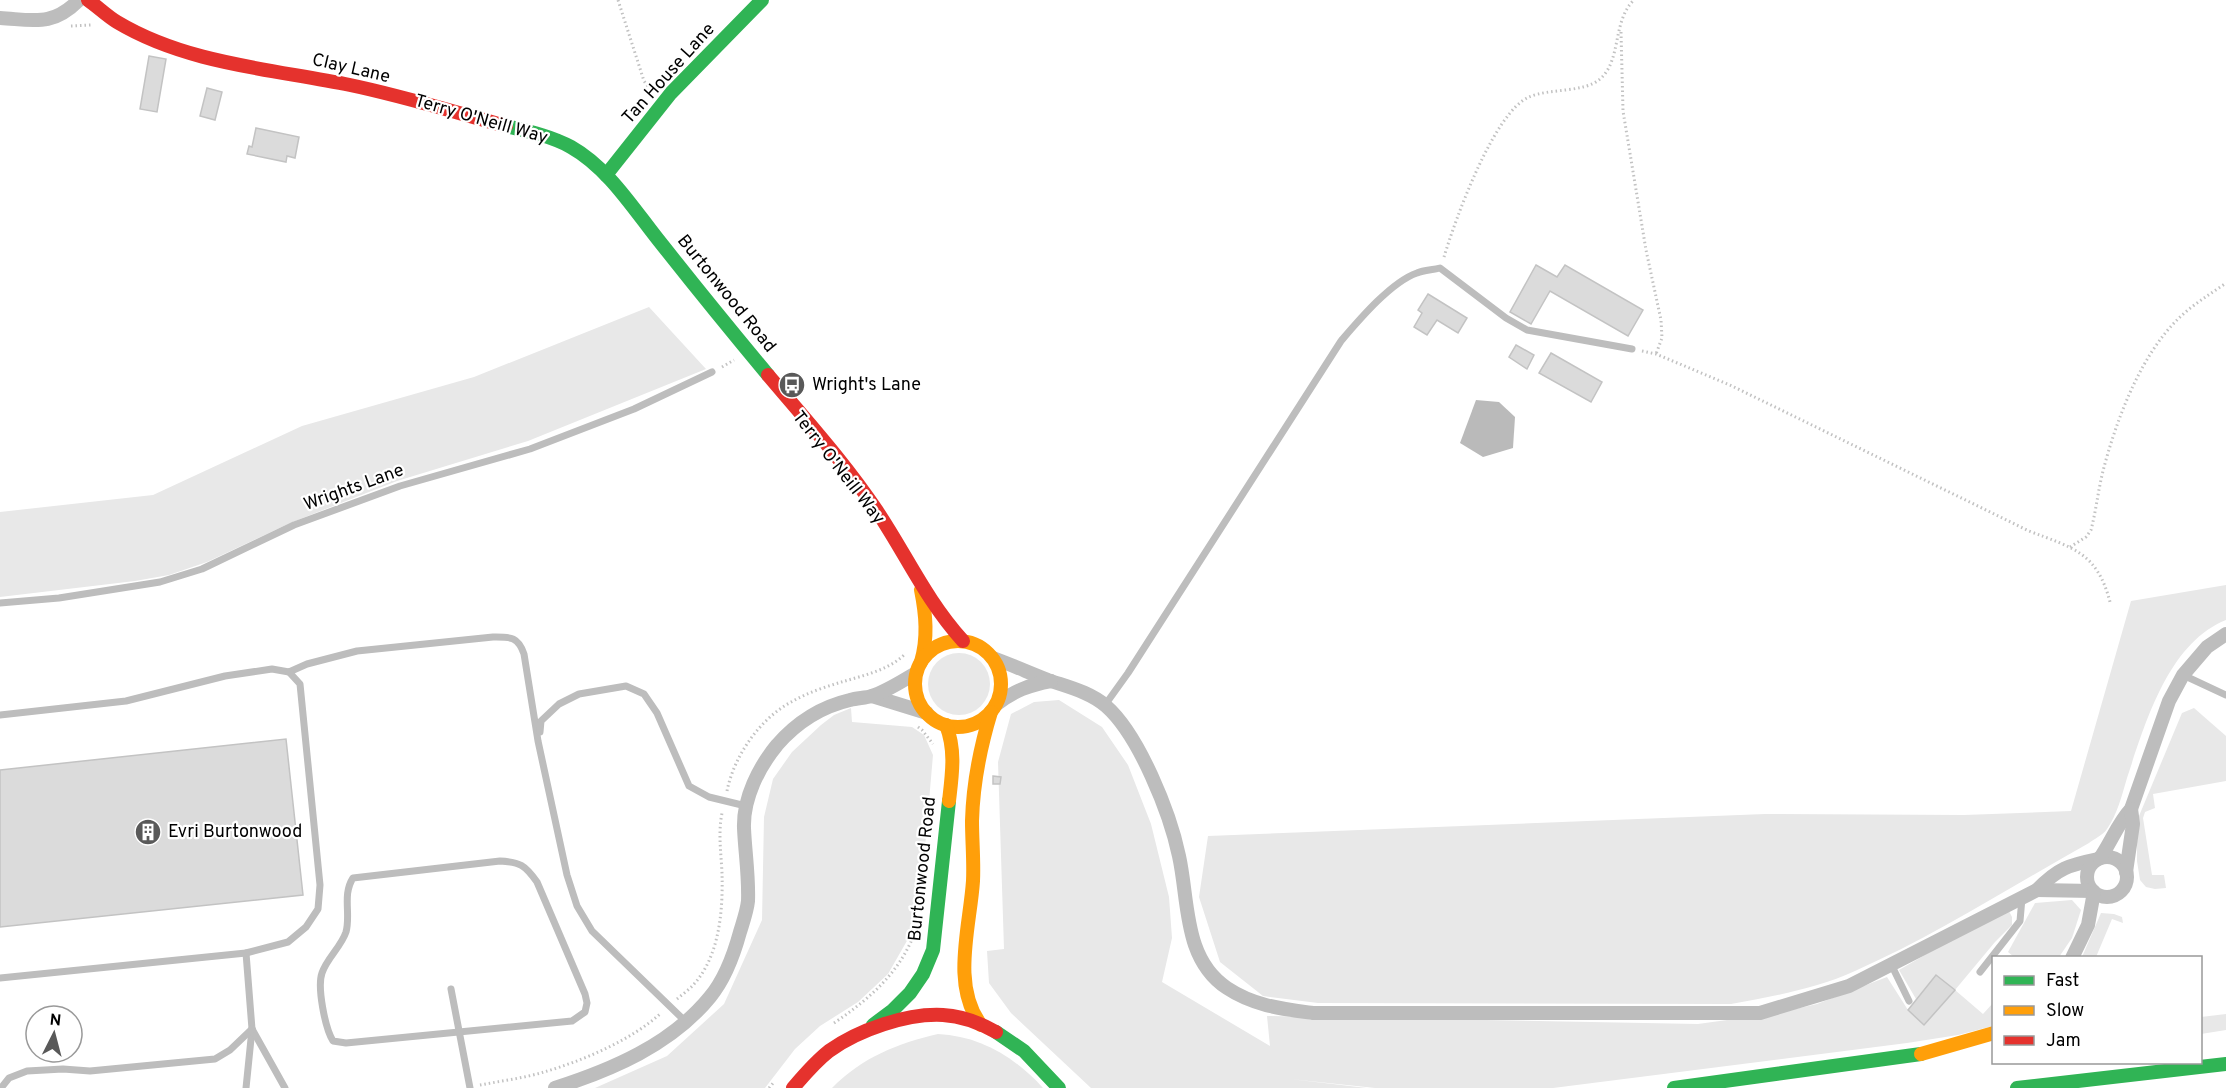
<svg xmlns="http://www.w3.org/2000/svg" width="2226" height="1088" font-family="Overpass,sans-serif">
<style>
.green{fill:#e8e8e8}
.water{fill:#bababa}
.building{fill:#dbdbdb;stroke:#c3c3c3;stroke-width:1.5}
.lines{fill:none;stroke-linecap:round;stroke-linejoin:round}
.path{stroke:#c2c2c2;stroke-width:3;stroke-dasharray:1.5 3;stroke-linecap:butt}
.lane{stroke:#bdbdbd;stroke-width:7}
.street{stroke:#bdbdbd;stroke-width:14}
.fast{stroke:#30b455;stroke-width:14}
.slow{stroke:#ff9f0a;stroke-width:14}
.jam{stroke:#e5322d;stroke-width:14}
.labels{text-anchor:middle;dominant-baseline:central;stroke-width:4.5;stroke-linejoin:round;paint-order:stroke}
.street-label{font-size:18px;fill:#000;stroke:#fff}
.poi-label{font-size:18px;fill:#000;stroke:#fff;text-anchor:start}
</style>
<rect width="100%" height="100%" fill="#fff"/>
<g class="green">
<path d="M649,307L706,369L528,441L397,481L290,523L207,562L169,575L135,581L0,597V512L153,495L302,426L474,377Z"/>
<path d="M2226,585V620C2168,643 2145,724 2127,778C2122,795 2117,815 2107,829C2103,835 2094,839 2089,843C2012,886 1936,935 1855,971C1816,989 1773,996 1731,1004L1318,1003L1263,996L1220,962L1199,897L1208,836L1765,814L1964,815L2071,811L2131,601Z"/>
<circle cx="959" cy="684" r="31"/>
<path d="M1059,700L1102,727L1128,765L1151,824L1169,897L1172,938L1162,982L1270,1046L1267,1016L1698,1024L1778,1013L1817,1004L1887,977L1908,1010L1924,1025L1955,990L1936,975L1916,999L1899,970L2001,911H2009L2012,917V925L1995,942L1955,990L1983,1014L1993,1003V1026L1958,1035L1907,1043L1553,1088H1375L1290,1079L1367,1088H1091L1011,1013L989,983L987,951L1004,949L998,762L1011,714L1034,702Z"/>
<path d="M851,708L852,722L912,727L924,735L933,755L921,894L912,932L888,974L858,1002L820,1026L795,1049L765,1088H595L667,1056L724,1004L762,920L764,817L773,779L792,752L821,725L834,715Z"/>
<path d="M2194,708L2226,736V781L2153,794L2155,808L2145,812L2143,818L2152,875H2164L2166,888L2155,889L2146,887L2140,880L2137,861V842L2139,816L2182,713Z"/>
<path d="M2072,900L2081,910L2072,938L2059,957H2014L2008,952L2035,903Z"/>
<path d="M2101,913L2114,914L2122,917L2123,923L2112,919L2096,957H2082Z"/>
<path d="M2226,1014V1030L2201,1034V1017Z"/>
<path d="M938,1034C980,1036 1015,1057 1043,1088H832C861,1058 898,1043 938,1034Z"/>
</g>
<path class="water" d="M1476,400L1499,402L1515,417L1513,448L1483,457L1460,443Z"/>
<g class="building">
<path d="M149,56L166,59L157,112L140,109Z"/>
<path d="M207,88L222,92L215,120L200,116Z"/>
<path d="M256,128L299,137L295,158L287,156L286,162L247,154L249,146L252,147Z"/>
<path d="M1536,265L1557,277L1565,265L1643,310L1628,336L1550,291L1531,324L1510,312Z"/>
<path d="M1428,294L1467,318L1458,333L1437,320L1427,335L1414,327L1422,313L1418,310Z"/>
<path d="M1516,345L1534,355L1527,369L1509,357Z"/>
<path d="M1551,353L1602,382L1591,402L1539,373Z"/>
<path d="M286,739L303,895L0,927V770Z"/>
<path d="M993,776L1001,777L1000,784H993Z"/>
<path d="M1936,975L1955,990L1924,1025L1908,1010Z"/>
</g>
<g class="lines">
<g class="path">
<path d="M618,0L644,81L650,89"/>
<path d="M71,26L91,25"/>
<path d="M1621,32L1623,111L1646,250L1661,320L1662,338L1656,354"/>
<path d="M1444,257C1455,220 1494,112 1529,97C1550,88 1584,93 1600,79C1622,60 1612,21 1634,0"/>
<path d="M1642,351L1656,354L1732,386L2029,531C2073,548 2097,552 2110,602"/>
<path d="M722,367L734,360"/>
<path d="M2070,547L2086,537L2091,530C2096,511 2098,491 2103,471C2116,421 2140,356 2178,319C2192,305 2209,295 2226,283"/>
<path d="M918,727L922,730L933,744"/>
<path d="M727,791C734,756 760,718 793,701C809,692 828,686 845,681C865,675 888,670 904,655"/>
<path d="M677,999C683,994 690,989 695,983C720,954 723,909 722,873C721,852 718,833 722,813"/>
<path d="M834,1023C871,998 903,970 917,926"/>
<path d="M480,1085C501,1081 524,1078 544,1072C582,1061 632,1040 661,1013"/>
<path d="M769,1088L774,1082"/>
</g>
<g class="lane">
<path d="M0,603L59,598L160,582L202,569L294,525L400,486L530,449L634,409L712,372"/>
<path d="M2183,675L2226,695"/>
<path d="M1105,705L1128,673L1341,341C1359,320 1391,282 1417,273C1424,270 1433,270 1440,268L1506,318L1527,330L1632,349"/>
<path d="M0,715L126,701L225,676L272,669L289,672L307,664L357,651L493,637C510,637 518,636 524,654L538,741L567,875L577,906L592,931L685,1021"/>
<path d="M540,732L541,721L559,704L579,694L626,686L644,694L657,713L689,786L709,797L746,806"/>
<path d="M500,861C520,862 525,865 537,882L585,994L587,1003L585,1012L572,1021L346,1043L333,1041C325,1028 317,987 322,973C327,958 341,947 346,932C351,914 342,895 353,878Z"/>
<path d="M246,953L252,1029L246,1088"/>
<path d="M1891,964L1909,1001"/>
<path d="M1980,972L2020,921L2022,898"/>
<path d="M0,978L246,953L288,942L306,927L318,909L320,885L300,684L289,672"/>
<path d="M451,989L470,1088"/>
<path d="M252,1029L285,1088"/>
<path d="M1,1088L9,1078L27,1071L63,1069L90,1071L215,1059L230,1050L252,1029"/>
</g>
<g class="street">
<path d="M0,18C34,20 52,27 79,0"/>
<path d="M993,658C1012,665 1030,673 1048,680C1068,687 1090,692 1106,706C1139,735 1170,813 1179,856C1189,901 1183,959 1227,988C1254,1006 1283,1009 1313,1013H1760L1849,986L2037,890C2058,868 2069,865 2098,859"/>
<path d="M872,696L927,713"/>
<path d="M997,704C1014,691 1029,685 1051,681"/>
<circle cx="2107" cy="877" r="20"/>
<path d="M2100,858C2111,842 2118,823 2131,809L2169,701L2183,675L2207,647L2226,634"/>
<path d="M2126,872L2133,824L2131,809"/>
<path d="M2037,890L2093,891"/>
<path d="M2072,958L2088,925L2094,892"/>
<path d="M555,1088C611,1070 671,1045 710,997C725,979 734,954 740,932C743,922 747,911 748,901C749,876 745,852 744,828C743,798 759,767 777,745C797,722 820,707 850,700C857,698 865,698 872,696C887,691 902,681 916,673"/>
</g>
<g class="fast">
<path d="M506,126C527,131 551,136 571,147C610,169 636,213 664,247C698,290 733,333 768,375"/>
<path d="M606,175L671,93L762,0"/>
<path d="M873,1025L893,1010L910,993L923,974L933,950L949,801"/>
<path d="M996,1032L1024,1051L1059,1088"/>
<path d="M1674,1088L1921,1054"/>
<path d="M2017,1088L2226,1064"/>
</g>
<g class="slow">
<path d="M921,590C926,615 928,638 921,662"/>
<circle cx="958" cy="684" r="43"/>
<path d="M946,725C956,750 952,775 949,801"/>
<path d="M981,1025C951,985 970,927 973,881C974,861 972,841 972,821C973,784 980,748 991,712"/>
<path d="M1921,1054L1994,1033"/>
</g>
<g class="jam">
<path d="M88,0C98,7 107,16 117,22C187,64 272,69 350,85C403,96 454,112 506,126"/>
<path d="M768,375C805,419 845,463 877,511C907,556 926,600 963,641"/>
<path d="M793,1088C804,1075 815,1062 829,1051C858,1030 907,1013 943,1015C962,1016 980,1023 996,1032"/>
</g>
</g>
<defs>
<symbol id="bus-disc" viewBox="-11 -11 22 22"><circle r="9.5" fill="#595959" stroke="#fff"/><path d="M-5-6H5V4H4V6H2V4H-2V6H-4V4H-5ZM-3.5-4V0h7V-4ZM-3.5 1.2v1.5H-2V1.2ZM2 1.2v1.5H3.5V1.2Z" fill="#fff"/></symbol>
<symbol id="building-disc" viewBox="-11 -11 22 22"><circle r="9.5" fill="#595959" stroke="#fff"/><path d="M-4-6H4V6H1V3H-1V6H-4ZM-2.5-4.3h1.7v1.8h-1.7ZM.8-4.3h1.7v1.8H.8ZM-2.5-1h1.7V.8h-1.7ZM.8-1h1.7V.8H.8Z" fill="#fff"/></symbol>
</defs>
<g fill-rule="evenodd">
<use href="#bus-disc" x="777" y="370" width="30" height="30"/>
<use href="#building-disc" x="133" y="817" width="30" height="30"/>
</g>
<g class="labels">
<g class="street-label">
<text transform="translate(351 69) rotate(13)">Clay Lane</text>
<text transform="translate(669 74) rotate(-48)">Tan House Lane</text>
<text transform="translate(481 120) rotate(16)">Terry O'Neill Way</text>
<text transform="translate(726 294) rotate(51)">Burtonwood Road</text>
<text transform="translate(838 468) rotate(52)">Terry O'Neill Way</text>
<text transform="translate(354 488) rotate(-20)">Wrights Lane</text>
<text transform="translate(923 869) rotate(-84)">Burtonwood Road</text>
</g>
<g class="poi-label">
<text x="812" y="385">Wright's Lane</text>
<text x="168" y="832">Evri Burtonwood</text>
</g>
</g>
<rect x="1992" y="956" width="210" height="108" fill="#ffffff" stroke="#999999" stroke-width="1.5"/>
<rect x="2004" y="976" width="30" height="9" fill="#30b455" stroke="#999999" stroke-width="1.5"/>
<text x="2046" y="986" font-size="18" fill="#000000">Fast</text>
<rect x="2004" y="1006" width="30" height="9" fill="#ff9f0a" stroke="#999999" stroke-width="1.5"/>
<text x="2046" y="1016" font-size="18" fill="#000000">Slow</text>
<rect x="2004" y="1036" width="30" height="9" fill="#e5322d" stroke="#999999" stroke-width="1.5"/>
<text x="2046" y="1046" font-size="18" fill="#000000">Jam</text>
<g transform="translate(54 1034) rotate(6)"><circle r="28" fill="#ffffff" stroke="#999999" stroke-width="1.5"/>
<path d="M0-4.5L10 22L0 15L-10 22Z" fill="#595959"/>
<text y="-9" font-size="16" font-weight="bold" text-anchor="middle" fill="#000000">N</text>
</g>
</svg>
